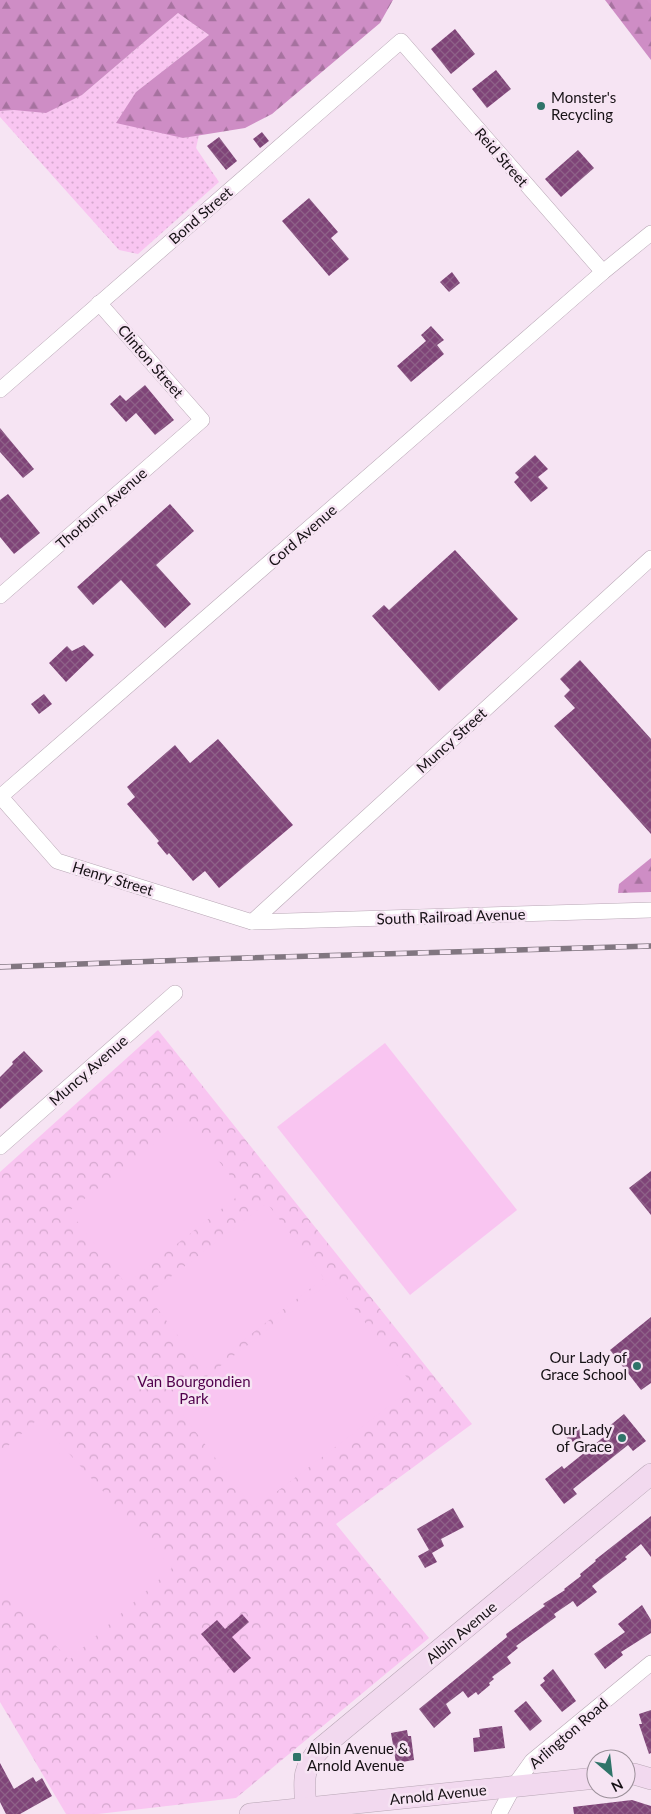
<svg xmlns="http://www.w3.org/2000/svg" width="651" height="1814" font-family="Lato,sans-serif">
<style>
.grass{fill:url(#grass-dots)}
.forest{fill:url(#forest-firs)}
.park{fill:url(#park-crowns)}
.pitch{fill:#f9c5f1}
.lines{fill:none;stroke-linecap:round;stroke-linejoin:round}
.stream{stroke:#d08fc8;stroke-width:4}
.building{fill:url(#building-cross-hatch)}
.street-casing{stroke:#b8a7b5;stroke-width:16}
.secondary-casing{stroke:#b8a7b5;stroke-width:22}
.street{stroke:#fff;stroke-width:15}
.secondary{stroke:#f2d9ef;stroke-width:21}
.rail-casing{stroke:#817680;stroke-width:5.5}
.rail{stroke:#f6e4f3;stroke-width:4;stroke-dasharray:11;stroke-linecap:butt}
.poi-dot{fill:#2f7469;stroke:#f6e4f3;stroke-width:2}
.labels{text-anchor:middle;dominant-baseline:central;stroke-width:5;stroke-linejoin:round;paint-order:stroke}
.poi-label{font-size:15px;fill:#161115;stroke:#f6e4f3;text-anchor:start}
.street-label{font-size:15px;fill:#161115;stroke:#f6e4f3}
.park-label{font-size:15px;fill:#51004c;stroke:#f6e4f3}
</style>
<defs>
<pattern id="grass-dots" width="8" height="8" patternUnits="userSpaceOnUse" patternTransform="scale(1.25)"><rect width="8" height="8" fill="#f9c5f1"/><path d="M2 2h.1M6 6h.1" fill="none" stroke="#d5a8ce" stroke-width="1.8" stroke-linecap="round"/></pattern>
<pattern id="forest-firs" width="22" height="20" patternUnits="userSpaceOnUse" patternTransform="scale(1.25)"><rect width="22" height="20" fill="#ce8dc5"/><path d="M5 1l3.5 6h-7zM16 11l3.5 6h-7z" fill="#a6729f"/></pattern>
<pattern id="park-crowns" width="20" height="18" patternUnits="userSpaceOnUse" patternTransform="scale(1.25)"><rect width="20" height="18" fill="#f9c5f1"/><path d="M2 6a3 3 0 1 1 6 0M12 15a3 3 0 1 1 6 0" fill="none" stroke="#d5a8ce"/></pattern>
<pattern id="building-cross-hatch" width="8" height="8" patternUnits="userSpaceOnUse" patternTransform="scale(1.25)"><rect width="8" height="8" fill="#7f4478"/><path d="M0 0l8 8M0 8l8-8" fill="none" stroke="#8e6188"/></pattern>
</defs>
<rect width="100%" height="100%" fill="#f6e4f3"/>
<path class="grass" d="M178,13L209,35L136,92L183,138L199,135L196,148L219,182L138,254L119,250L0,117V111L14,110L82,95Z"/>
<g class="forest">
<path d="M0,0H393L380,23L272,114L245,128L183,138L116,123L136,92L209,35L178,13L82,95L46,113L14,110L0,111Z"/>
<path d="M605,0H651V60Z"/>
<path d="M651,858V892L618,893L619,884Z"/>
</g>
<path class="park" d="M158,1030L472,1424L336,1524L429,1638L236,1798L98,1814H66L0,1702V1172Z"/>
<g class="pitch">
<path d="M385,1043L517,1210L410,1295L277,1127Z"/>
<path d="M186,1119L243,1192L126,1284L69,1211Z"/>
<path d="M267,1203L324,1278L204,1370L147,1295Z"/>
<path d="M333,1280L414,1387L254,1509L173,1402Z"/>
<path d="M38,1419L172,1568L69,1660L0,1584V1453Z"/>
</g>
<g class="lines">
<path class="stream" d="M649,0L651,2"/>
</g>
<g class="building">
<path d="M455,29L475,54L451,74L431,49Z"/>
<path d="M496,70L511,89L487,108L472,89Z"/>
<path d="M262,132L269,141L260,148L253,139Z"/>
<path d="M219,137L237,161L226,170L207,146Z"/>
<path d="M578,150L594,168L561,197L545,179Z"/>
<path d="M309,198L338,232L331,238L349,259L329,276L282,221Z"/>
<path d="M452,272L460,283L449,292L440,282Z"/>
<path d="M431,326L444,340L437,345L444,354L411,382L397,366L426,341L421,335Z"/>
<path d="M145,385L174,420L155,435L136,413L126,422L110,404L120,395L126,401Z"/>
<path d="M0,428L34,469L23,478L0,452Z"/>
<path d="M535,455L548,469L538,477L548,488L531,502L514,482L519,477L515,473Z"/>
<path d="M8,494L40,533L14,554L0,537V500Z"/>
<path d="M170,504L194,531L156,565L191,604L165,628L121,580L93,605L77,587Z"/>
<path d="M455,550L518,619L439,691L372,616L384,605L389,610Z"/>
<path d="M84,645L94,655L66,682L49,663L67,646L72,651Z"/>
<path d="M580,660L651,739V834L554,726L575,708L564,696L570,690L560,679Z"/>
<path d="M44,694L52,704L39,714L31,704Z"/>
<path d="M218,739L293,825L219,888L205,871L193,881L169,853L167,855L157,843L159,841L127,804L135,797L127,787L175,745L190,763Z"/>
<path d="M24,1051L43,1071L0,1109V1077L13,1064L12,1062Z"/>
<path d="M651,1171V1215L629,1188Z"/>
<path d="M651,1317V1383L641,1390L610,1350Z"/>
<path d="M624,1414L646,1441L633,1451L628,1445L573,1489L577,1494L564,1504L545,1479L562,1466L564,1469L594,1445L607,1434L606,1432L609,1430L607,1428Z"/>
<path d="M571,1425L577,1426L581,1431L580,1443L569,1441L565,1435L566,1428Z"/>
<path d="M453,1508L464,1527L441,1539L444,1546L432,1553L437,1562L425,1568L418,1556L429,1550L417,1529Z"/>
<path d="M651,1516V1557L641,1544L625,1557L627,1559L592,1586L597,1592L577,1607L573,1601L554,1614L556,1617L516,1646L518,1648L507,1657L511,1663L492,1677L494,1679L489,1683L490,1685L478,1695L476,1692L468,1698L463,1691L446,1704L451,1713L434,1728L419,1709L507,1637L506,1634L545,1606L543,1604L565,1590L564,1589L581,1576L580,1574L596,1561L595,1560Z"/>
<path d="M642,1605L651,1620V1633L621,1652L623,1655L605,1669L594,1654L625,1632L618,1624Z"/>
<path d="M242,1614L249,1622L232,1637L251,1658L234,1673L201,1634L217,1620L225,1629Z"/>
<path d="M553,1669L576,1701L562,1712L540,1685L545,1681L543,1678Z"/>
<path d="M526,1701L542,1721L530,1731L514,1711Z"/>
<path d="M651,1710V1753L649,1754L639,1724H642L639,1714Z"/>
<path d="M502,1726L505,1748L474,1752L473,1738L480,1737L479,1729Z"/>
<path d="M407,1730L408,1736H411L414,1760L396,1763L391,1733Z"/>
<path d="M0,1763L14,1789L33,1777L36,1782L42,1778L52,1796L20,1814H6L0,1802Z"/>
<path d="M632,1800L651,1806V1814H574L573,1807Z"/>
</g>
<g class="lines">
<defs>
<g id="street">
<path d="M0,390L401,41L603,272"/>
<path d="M0,596L202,420L99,303"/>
<path d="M0,796L57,861L252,922L651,910"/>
<path d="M0,797L603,272L651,233"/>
<path d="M252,922L651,558"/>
<path d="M0,1147L175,993"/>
<path d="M499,1814L514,1786L532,1761L651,1663"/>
</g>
<g id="secondary">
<path d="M626,1775L634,1774L651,1779"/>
<path d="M306,1808C304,1782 301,1768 321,1748L651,1474"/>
<path d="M250,1814L596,1778"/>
</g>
</defs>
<use href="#street" class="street-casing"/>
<use href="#secondary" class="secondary-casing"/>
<use href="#street" class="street"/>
<use href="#secondary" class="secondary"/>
<defs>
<path id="rail" d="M0,967L213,959L651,946"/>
</defs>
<use href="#rail" class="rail-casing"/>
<use href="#rail" class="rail"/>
</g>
<g class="poi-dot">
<circle cx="541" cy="106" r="5"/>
<circle cx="637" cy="1366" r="5"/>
<circle cx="622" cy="1438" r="5"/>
<rect x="292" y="1752" width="10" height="10" rx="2.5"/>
</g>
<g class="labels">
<g class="poi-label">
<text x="551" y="97">Monster's<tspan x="551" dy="17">Recycling</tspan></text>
<text x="627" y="1357" text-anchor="end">Our Lady of<tspan x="627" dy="17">Grace School</tspan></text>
<text x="612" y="1429" text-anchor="end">Our Lady<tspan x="612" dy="17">of Grace</tspan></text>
<text x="307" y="1748">Albin Avenue &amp;<tspan x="307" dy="17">Arnold Avenue</tspan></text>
</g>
<g class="street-label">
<text transform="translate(502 157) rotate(49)">Reid Street</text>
<text transform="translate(200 215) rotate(-41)">Bond Street</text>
<text transform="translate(151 361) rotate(49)">Clinton Street</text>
<text transform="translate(101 508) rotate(-41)">Thorburn Avenue</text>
<text transform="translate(302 535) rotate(-41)">Cord Avenue</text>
<text transform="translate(451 740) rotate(-42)">Muncy Street</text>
<text transform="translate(113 878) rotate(17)">Henry Street</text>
<text transform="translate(451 916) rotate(-2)">South Railroad Avenue</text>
<text transform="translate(88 1070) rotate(-41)">Muncy Avenue</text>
<text transform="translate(461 1632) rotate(-40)">Albin Avenue</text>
<text transform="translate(568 1733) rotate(-41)">Arlington Road</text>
<text transform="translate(438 1794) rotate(-6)">Arnold Avenue</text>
</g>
<g class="park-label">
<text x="194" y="1381">Van Bourgondien<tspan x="194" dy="17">Park</tspan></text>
</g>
</g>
<g transform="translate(611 1774) rotate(152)"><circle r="24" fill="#f6e4f3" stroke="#9c909a"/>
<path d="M0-4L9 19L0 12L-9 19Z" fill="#2f7469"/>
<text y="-8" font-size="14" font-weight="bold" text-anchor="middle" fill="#161115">N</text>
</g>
</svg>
